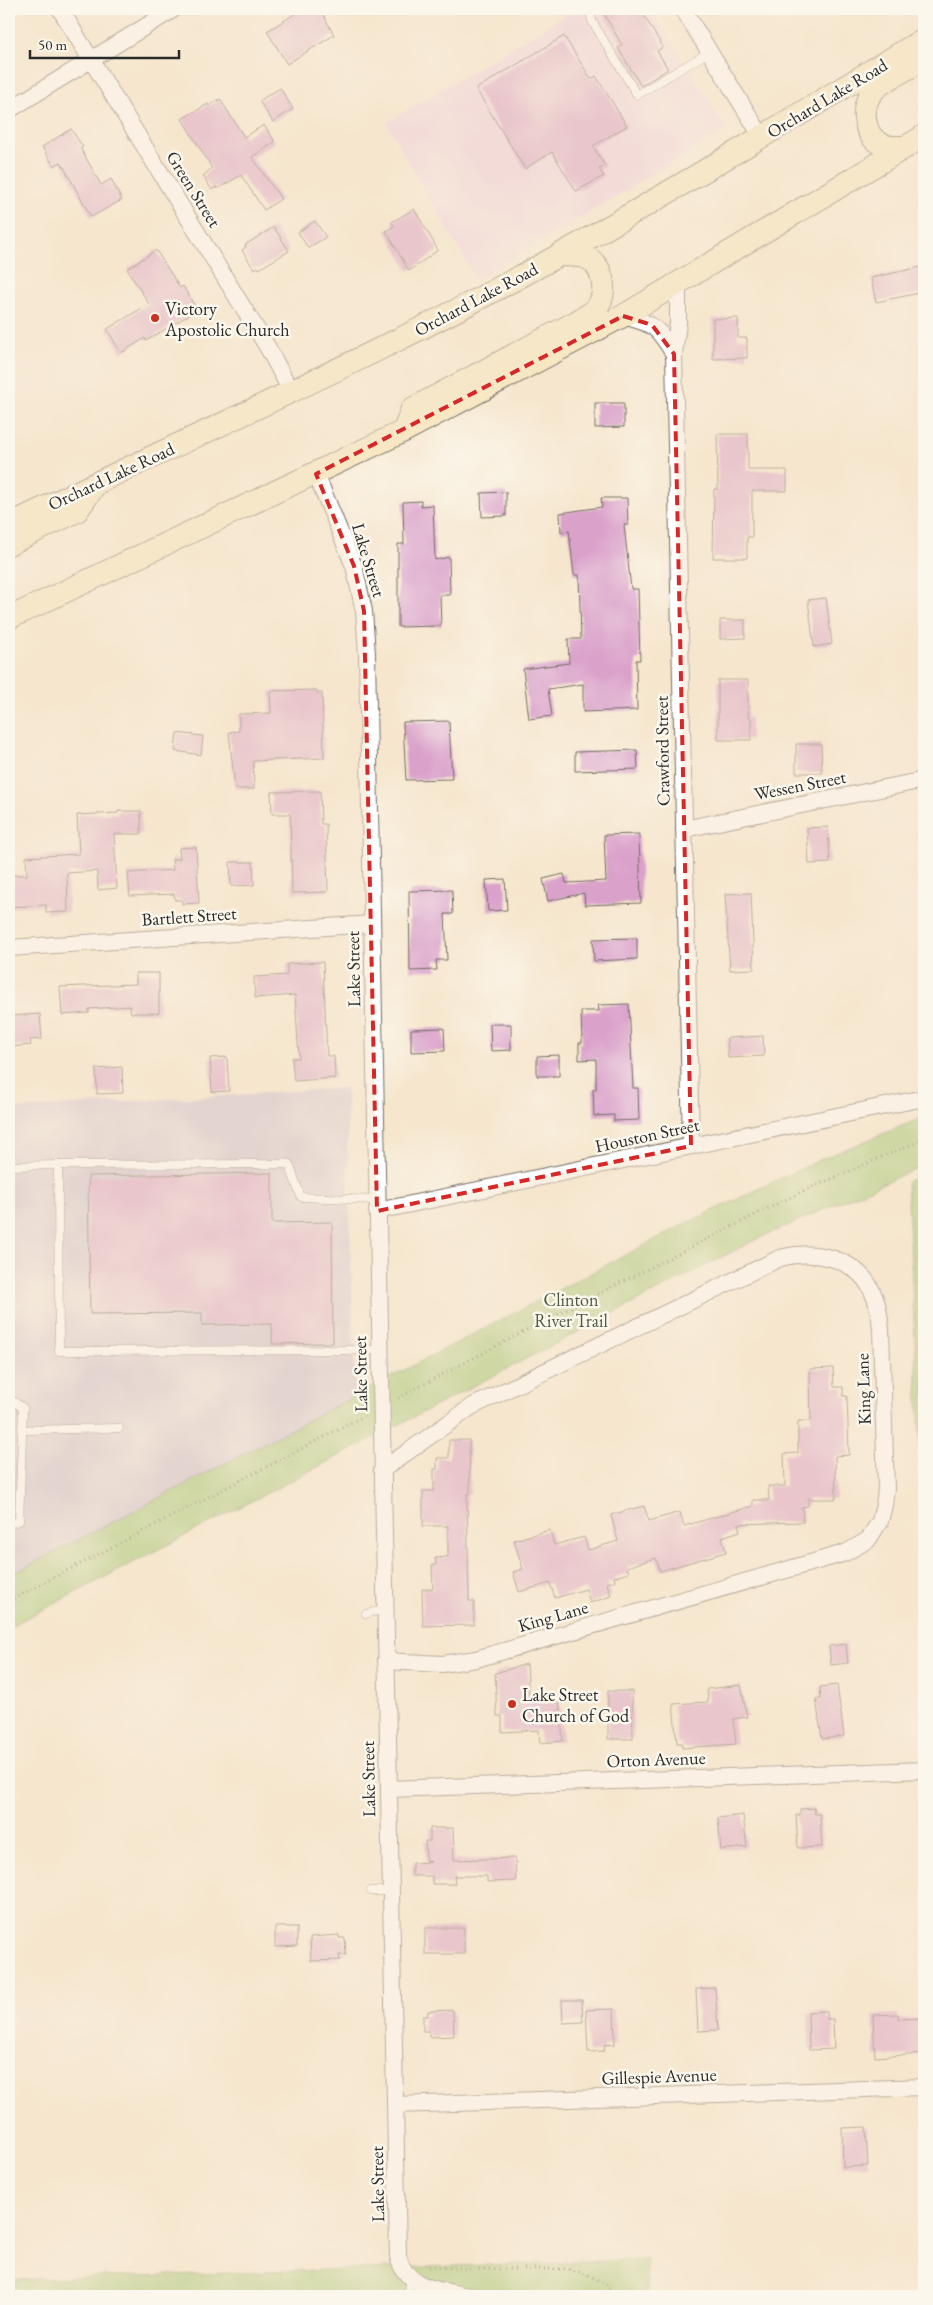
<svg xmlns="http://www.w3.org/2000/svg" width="933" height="2305" font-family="'EB Garamond',serif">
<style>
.built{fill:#f0d0e5}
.industrial{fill:#cebed2}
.green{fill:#a1c873;stroke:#667a4f}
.building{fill:#daa1cb}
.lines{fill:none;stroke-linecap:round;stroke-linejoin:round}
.service-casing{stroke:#726c64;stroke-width:9}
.minor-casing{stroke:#726c64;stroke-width:18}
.secondary-casing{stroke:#726c64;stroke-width:24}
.path{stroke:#726c64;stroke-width:3;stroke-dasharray:1 4;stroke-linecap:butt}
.service{stroke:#fff;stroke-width:8}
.minor{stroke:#fff;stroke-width:16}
.secondary{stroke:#f7e8c3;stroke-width:22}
.marked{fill:none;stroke:#d62828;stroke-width:4;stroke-dasharray:10 6;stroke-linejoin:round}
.poi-dot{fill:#c8321e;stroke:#fbf7ec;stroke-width:2}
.labels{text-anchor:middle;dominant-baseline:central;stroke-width:5;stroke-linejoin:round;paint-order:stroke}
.street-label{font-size:18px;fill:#2b2b2b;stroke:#fbf7ec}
.poi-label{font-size:18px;fill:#2b2b2b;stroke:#fbf7ec;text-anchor:start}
.park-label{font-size:18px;fill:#4e5a41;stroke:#fbf7ec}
</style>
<rect width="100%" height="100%" fill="#fbf7ec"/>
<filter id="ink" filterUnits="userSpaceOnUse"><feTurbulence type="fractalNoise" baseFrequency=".02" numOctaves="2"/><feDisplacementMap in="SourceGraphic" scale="10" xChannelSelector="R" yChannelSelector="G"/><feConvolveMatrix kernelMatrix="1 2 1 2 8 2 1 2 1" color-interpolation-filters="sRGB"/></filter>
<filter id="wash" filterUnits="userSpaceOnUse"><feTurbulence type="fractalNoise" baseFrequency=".0096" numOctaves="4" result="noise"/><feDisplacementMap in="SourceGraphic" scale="20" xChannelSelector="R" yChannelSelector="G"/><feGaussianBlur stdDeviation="1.12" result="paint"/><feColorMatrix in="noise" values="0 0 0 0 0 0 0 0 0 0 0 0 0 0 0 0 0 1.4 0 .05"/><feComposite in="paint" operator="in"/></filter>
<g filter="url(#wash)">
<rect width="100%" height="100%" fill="#f6e6ce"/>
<path class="built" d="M575,9H650L727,129L477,280L386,123Z"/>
<path class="industrial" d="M346,1088L355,1396L9,1576V1109Z"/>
<g class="green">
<path d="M924,1117V1165L757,1239L9,1627V1576L687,1223L826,1157Z"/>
<path d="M924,1176V1517L907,1181Z"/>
<path d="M647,2260V2296H9V2280Z"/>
</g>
<g id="blocks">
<g class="building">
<path d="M303,9H320L334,35L287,64L267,31Z"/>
<path d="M601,9H640L663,47L657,51L668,69L641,86L618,48L622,45Z"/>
<path d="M564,36L591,79L596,76L627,126L593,146L605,166L599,169L604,176L576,191L552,152L525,169L476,89Z"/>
<path d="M280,88L293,109L273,122L259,101Z"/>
<path d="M220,99L244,137L264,125L275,142L252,157L281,199L264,210L241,175L217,189L216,187L212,190L203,176L212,168L182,119L208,104L209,106Z"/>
<path d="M71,129L83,147L81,149L101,185L111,179L122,200L91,217L61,162L54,166L42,147Z"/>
<path d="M414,209L438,250L409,271L386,231L394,226L392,222Z"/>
<path d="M315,221L326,237L308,248L298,232Z"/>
<path d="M274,227L289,251L259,269L258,267L254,269L242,250L246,247L245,245Z"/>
<path d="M156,250L180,288L183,286L197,310L146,341L145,338L121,353L107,329L149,304L127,269Z"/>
<path d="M920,267L924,292L876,302L871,278Z"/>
<path d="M738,318V338H747V358L713,359V319Z"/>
<path d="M595,403H624V427L595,428Z"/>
<path d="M717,434H748V470H787V491H752V537H747V558H713L714,489H718Z"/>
<path d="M506,492V516L482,517L481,493Z"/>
<path d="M601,498H627L628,525H624L631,589H638L640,660H636L637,710L583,712V684L548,689L552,716L529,719L523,669L569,663L568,639H581L579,575H574L569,531L561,532L560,513L602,507Z"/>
<path d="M421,501V506L433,505L435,560L449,557L450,595H440L441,626L398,627V544H404L403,502Z"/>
<path d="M826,598L832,644L814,647L808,600Z"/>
<path d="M720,620H745V638L720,639Z"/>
<path d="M718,680H748V718H751V740H718Z"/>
<path d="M317,690V693H322L324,758L253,761L254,789H235L229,732L239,731V714L271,713L270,691Z"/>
<path d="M449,721L452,779L406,780L403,722Z"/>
<path d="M177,733L203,736L201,755L175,751Z"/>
<path d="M796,744H821L822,773H796Z"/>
<path d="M637,750L638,769L575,771V752Z"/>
<path d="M320,791L321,824H326L328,892L292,893L290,814H272L271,792Z"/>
<path d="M118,811H141V834H114L117,888L98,890L97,871L67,873L68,912L46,913V905L9,907V875H27L26,857L79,854L77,815L118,813Z"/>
<path d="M828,827L830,863L809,864L807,828Z"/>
<path d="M639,834L641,903L585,905L584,893L548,901L543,879L564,874L566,883L606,881L604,835Z"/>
<path d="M196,847L199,903L182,904V900H175L174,894L130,896L128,873L173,870L172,859H180L179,848Z"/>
<path d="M230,862H253L254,885L231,886Z"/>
<path d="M505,879L507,910L488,911L486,880Z"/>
<path d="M452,890L453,914H445L447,960H436L437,970L410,971L409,891Z"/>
<path d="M751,893L754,969L730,970L725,894Z"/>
<path d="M637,938V959L594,961L593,939Z"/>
<path d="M323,962L327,1056H334L335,1078L294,1081L292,1058H299L295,995L255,998L254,977L287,975V964Z"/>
<path d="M136,973H159V1013H131L130,1006L89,1009V1013L62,1015L60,987L136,984Z"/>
<path d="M629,1004L633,1088H638L639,1120L614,1121V1115L594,1116L593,1089H596V1059L579,1060V1043H582L581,1011H599L598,1005Z"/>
<path d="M40,1014L42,1039L30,1040L31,1045L9,1047V1016Z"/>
<path d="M490,1024H511V1050L491,1051Z"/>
<path d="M444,1028L445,1051L411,1052V1029Z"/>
<path d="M763,1036L764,1056L728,1058L727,1038Z"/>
<path d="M559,1055V1076H537V1056Z"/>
<path d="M227,1057L229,1091L212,1092L210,1058Z"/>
<path d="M122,1067L123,1093L97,1094L96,1069Z"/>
<path d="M272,1173V1223L332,1222L333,1343L272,1344V1324L202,1325V1313L90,1314L88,1176Z"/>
<path d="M833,1368L834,1387H843V1396H847L849,1455L835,1456L836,1499H808V1506L802,1507L803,1522L738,1524L740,1531L722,1537L726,1552L660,1571L656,1558L627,1567L629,1573L614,1577L615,1581L607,1583L611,1596L590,1603L586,1589L555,1598L550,1583L519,1592L513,1572L523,1569L514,1540L550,1530L554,1545L584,1537L588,1550L618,1541L611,1515L632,1509L644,1506L649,1521L680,1512L684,1526L753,1506V1500H769L768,1486H785L784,1454L798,1453V1421H811L810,1369Z"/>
<path d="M449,1440H469L470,1494H467L469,1601H474V1625L423,1626L422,1589H433L432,1565H436L435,1558L448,1557V1526H423V1491H434V1469H437V1458H449Z"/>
<path d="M846,1644L848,1663L831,1665L829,1646Z"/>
<path d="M527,1664L529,1700L559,1698L563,1741L540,1743L539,1730L502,1732V1716H497L495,1673Z"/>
<path d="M741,1685L747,1717L733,1719L736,1744L682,1748V1743H677L673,1704L708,1702L707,1689Z"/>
<path d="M837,1685L844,1736L822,1739L816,1699H821L820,1687Z"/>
<path d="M608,1691H632L633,1739H608Z"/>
<path d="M814,1808L815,1814H820L822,1847L798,1848L796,1815H800V1809Z"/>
<path d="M743,1815L747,1847L721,1850L718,1818Z"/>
<path d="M430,1828H453L454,1860L515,1858L516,1881L487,1882V1876H454L455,1884H432V1876H412V1863L431,1862L426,1861L425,1841H430Z"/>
<path d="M275,1927H297V1946L275,1947Z"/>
<rect x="425" y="1928" width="39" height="26"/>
<path d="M339,1935V1938H345L346,1955H339L340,1960L311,1961L310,1937Z"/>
<path d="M715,1988L718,2030L698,2031L696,1989Z"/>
<path d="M562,2000H582L583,2022L563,2023Z"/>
<path d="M614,2009L615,2044L604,2045L605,2051L588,2052L586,2010Z"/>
<path d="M453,2010L454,2036L429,2037V2031H423V2016H428V2011Z"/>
<path d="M827,2011V2019H833L834,2049L809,2050L808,2012Z"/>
<path d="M898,2014V2019L924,2018V2054L875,2057L873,2015Z"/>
<path d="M866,2127L868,2166L843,2167L842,2128Z"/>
</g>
</g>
</g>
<g filter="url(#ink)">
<use href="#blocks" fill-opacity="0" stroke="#726c64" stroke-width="1"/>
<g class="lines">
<defs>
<g id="service">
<path d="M590,9L592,21L637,95L709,52"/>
<path d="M9,1166L58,1165"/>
<path d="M377,1200L301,1197L289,1164L58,1165L59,1351L380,1350"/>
<path d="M9,1398L23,1408L19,1521L9,1524"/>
<path d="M23,1430L119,1428"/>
<path d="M366,1614L385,1609"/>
<path d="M371,1891H391"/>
<path d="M407,2296L410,2278"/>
</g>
<g id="minor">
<path d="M60,9L268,348L292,393"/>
<path d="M683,9L762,137"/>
<path d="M9,110L174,9"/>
<path d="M678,284V323L674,354L691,1146"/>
<path d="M623,316C655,324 657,327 674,354"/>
<path d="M316,474L354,566L364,611L367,654L398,2256C405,2289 441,2290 468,2296"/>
<path d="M684,829L924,780"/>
<path d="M9,948L372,924"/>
<path d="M377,1211L924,1098"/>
<path d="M382,1470L471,1407L780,1258C812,1249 856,1257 872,1291C878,1303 880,1316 881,1329L886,1489L884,1505L880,1521L868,1540L845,1553L476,1659L442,1664L386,1661"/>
<path d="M389,1789L924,1770"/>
<path d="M395,2105L924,2087"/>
</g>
<g id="secondary">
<path d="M906,147C898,147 890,148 883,145C862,137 859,103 875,89C888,77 909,69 924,59"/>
<path d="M404,431L412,409L576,322C582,318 594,313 598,306C608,291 603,262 584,257C577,255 568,255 560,255"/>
<path d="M9,525C193,435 382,355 561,254C684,185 804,111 924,39"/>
<path d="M9,544L77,511L95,485"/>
<path d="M9,618L404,431L623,316L924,136"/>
</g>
</defs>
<use href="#service" class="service-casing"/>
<use href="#minor" class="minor-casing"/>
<use href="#secondary" class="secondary-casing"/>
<g class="path">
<path d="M398,1398L540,1323L803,1191L924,1139"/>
<path d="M9,1601L364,1416"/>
<path d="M429,2267L474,2269H568L588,2275L607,2285L617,2296"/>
</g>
<use href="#service" class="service"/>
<use href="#minor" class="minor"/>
<use href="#secondary" class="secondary"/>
</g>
</g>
<path d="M0 0H933V2305H0ZM623,316L652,325L674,354L691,1146L377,1211L364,611L354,566L316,474Z" fill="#f6e6ce" fill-opacity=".55" fill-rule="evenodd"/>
<path class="marked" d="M623,316L652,325L674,354L691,1146L377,1211L364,611L354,566L316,474Z"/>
<g class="poi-dot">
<circle cx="155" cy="318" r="5"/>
<circle cx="512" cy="1704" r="5"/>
</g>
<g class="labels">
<g class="street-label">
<text transform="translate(827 98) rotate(-31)">Orchard Lake Road</text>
<text transform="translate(194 189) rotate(58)">Green Street</text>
<text transform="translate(476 299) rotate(-28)">Orchard Lake Road</text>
<text transform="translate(111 476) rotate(-25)">Orchard Lake Road</text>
<text transform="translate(369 560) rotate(73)">Lake Street</text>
<text transform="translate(662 751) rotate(-91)">Crawford Street</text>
<text transform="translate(800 785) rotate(-11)">Wessen Street</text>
<text transform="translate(189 916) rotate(-4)">Bartlett Street</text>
<text transform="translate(353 969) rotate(-91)">Lake Street</text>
<text transform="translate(647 1135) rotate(-12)">Houston Street</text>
<text transform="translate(360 1374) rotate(-91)">Lake Street</text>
<text transform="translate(863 1389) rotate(-92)">King Lane</text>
<text transform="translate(553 1616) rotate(-16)">King Lane</text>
<text transform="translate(656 1759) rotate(-2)">Orton Avenue</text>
<text transform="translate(368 1779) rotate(-91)">Lake Street</text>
<text transform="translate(659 2076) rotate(-2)">Gillespie Avenue</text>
<text transform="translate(377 2184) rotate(-91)">Lake Street</text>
</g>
<g class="poi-label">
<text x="165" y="308">Victory<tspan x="165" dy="21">Apostolic Church</tspan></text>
<text x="522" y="1694">Lake Street<tspan x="522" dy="21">Church of God</tspan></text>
</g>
<g class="park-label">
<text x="571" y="1299">Clinton<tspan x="571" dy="21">River Trail</tspan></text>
</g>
</g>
<rect width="933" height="2305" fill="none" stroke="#fbf7ec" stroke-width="30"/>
<path d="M30 50v8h149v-8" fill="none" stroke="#2b2b2b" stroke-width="2.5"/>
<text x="38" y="50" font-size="15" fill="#2b2b2b" stroke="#fbf7ec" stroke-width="4" paint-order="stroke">50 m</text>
</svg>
